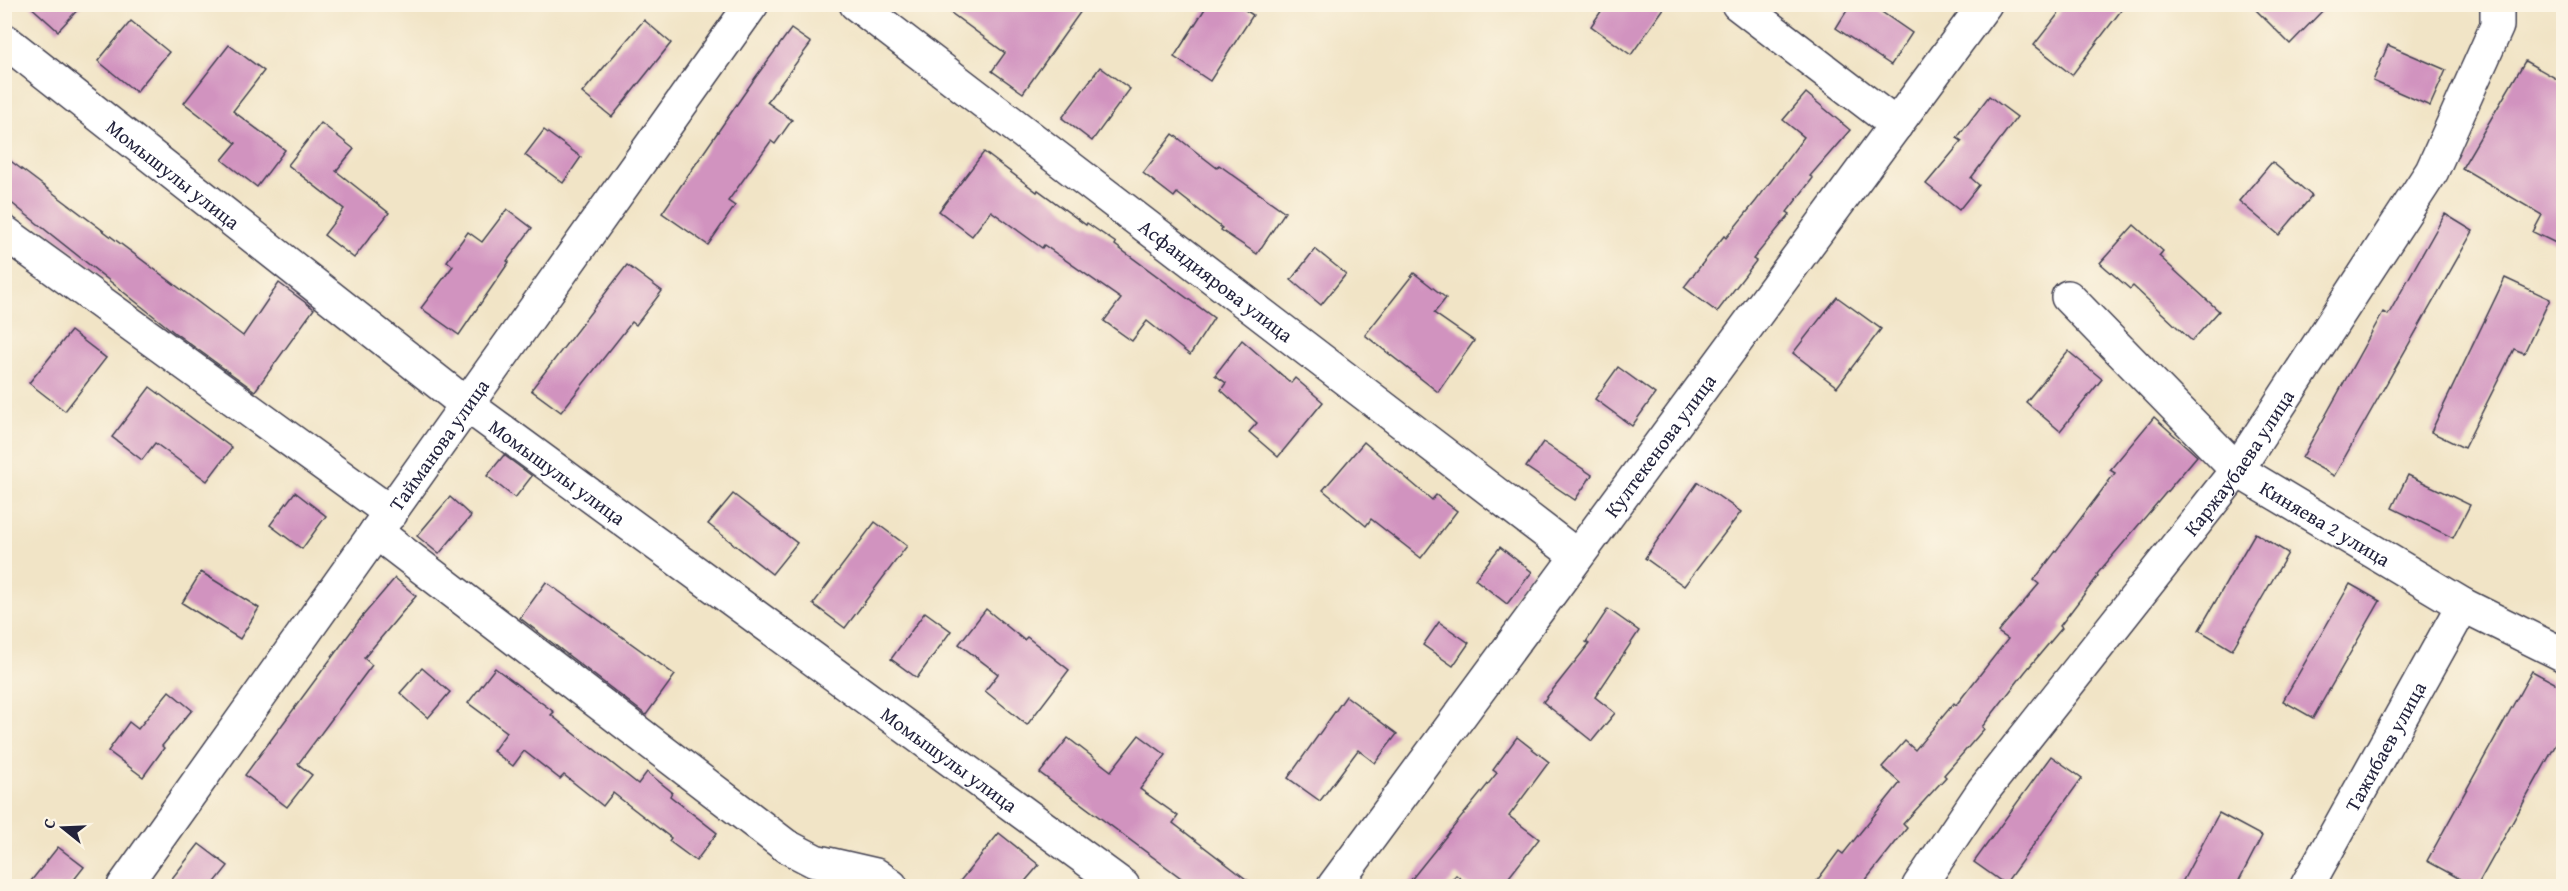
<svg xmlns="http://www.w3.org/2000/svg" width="2568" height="891" font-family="'Gentium Book Plus',serif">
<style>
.building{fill:#d193bf}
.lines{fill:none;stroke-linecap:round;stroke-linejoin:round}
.minor-casing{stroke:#413f50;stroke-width:36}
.minor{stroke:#fff;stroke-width:33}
.labels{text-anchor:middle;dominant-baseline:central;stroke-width:6;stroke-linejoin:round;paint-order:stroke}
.street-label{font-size:20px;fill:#22223b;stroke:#fcf5e5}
</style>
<rect width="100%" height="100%" fill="#fcf5e5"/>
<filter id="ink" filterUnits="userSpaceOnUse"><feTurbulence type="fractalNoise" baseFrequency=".0167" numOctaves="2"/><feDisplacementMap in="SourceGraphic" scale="12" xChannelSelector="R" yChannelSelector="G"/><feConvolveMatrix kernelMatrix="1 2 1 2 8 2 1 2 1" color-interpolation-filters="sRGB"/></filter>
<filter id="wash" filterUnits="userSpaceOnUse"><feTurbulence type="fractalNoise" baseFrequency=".008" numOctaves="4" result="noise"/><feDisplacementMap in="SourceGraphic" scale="24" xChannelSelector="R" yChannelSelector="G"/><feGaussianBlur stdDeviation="1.35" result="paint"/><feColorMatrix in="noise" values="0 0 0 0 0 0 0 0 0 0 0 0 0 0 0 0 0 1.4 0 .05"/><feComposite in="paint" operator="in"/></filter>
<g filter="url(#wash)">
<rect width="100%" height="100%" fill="#f1e4c6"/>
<g id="blocks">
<g class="building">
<path d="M28,4H83L58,31Z"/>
<path d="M939,4H1086L1023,93L992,71L1005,53Z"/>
<path d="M1208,4H1236L1253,15L1210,81L1174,57Z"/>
<path d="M1606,4H1667L1631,55L1591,26Z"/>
<path d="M1851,4H1870L1912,33L1891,65L1836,28Z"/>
<path d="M2066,4H2126L2072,75L2034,45Z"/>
<path d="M2250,4H2329L2290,44Z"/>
<path d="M644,20L671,43L612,117L582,93Z"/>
<path d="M131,21L169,52L136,92L98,61Z"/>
<path d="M791,29L811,43L767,102L792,120L775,144L771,141L728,201L735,206L708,245L662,213L755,78Z"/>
<path d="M229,45L264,71L233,111L285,150L257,187L222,160L236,143L184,103Z"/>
<path d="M2388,45L2446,70L2430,106L2373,81Z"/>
<path d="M2525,61L2564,83V247L2533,232L2542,215L2462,168Z"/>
<path d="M1100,67L1130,89L1092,141L1062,118Z"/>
<path d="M1806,93L1850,130L1810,176L1813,178L1787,212L1790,214L1753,259L1756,261L1717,312L1684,287L1724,236L1726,238L1756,201L1804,137L1783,120Z"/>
<path d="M1989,96L2017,117L1971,178L1979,185L1959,210L1926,184L1962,141L1957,138Z"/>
<path d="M321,123L354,149L336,171L389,213L354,258L324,235L344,209L288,165Z"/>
<path d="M544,130L581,157L563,183L525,155Z"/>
<path d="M1173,134L1217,168L1219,165L1285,212L1257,254L1221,230L1222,228L1177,193L1174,197L1143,173Z"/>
<path d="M984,152L1037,192L1038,190L1086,225L1087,223L1116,243L1115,245L1214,318L1190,355L1147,321L1132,341L1104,321L1121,299L1044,245L1042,248L991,211L972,236L939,211Z"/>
<path d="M4,156L243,336L279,283L314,309L255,391L175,333L4,197Z"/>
<path d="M2272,162L2312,196L2279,235L2239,201Z"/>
<path d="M507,209L532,228L507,261L509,262L459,335L421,308L453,266L447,261L468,232L482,242Z"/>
<path d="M2445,214L2473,231L2334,476L2302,458L2383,312L2388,315Z"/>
<path d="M2134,225L2163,251L2159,256L2219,311L2192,341L2133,286L2130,289L2100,263Z"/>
<path d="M1315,249L1346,274L1321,305L1291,280Z"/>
<path d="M627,265L662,291L636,325L632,322L561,412L531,390Z"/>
<path d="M1414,273L1446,298L1434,313L1474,341L1438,392L1365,335Z"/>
<path d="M2505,278L2550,299L2524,353L2514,349L2464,448L2431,432Z"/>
<path d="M1837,297L1881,329L1837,387L1793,353Z"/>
<path d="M71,331L106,358L65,411L29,383Z"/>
<path d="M1242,340L1291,383L1295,378L1323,402L1278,457L1249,432L1257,423L1221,390L1226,383L1215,375Z"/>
<path d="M2068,351L2102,379L2060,431L2026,402Z"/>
<path d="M1618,367L1655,394L1632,426L1595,399Z"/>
<path d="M150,387L232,448L207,481L155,443L142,460L112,437Z"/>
<path d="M2154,417L2197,456L2097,574L2098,576L2060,626L2062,628L2025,672L1982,727L1984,729L1944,775L1946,777L1903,824L1907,828L1861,886H1813L1839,851L1843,854L1900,783L1882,767L1905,741L1915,750L1954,703L1956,705L2008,639L1998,632L2039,584L2034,580L2115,473L2110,470Z"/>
<path d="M1364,442L1432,500L1436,495L1457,511L1421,558L1371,519L1366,526L1323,490Z"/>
<path d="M1543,442L1592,475L1575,500L1526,467Z"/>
<path d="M504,455L532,476L515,498L487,476Z"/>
<path d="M2408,475L2470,505L2453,538L2392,508Z"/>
<path d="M1698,482L1741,512L1684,586L1645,558Z"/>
<path d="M295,492L326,516L302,549L270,525Z"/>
<path d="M733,494L797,543L772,574L708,524Z"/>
<path d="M450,497L471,516L439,554L417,536Z"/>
<path d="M875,522L907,546L845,628L813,604Z"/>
<path d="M2255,533L2288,553L2232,650L2199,630Z"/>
<path d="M1500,547L1532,572L1507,604L1475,579Z"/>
<path d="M201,572L259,608L240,639L182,603Z"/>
<path d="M395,578L416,596L364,658L372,665L298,764L312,775L287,807L245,775L361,618Z"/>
<path d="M546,582L675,675L646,715L520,618Z"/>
<path d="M2350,584L2380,601L2313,718L2283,701Z"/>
<path d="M986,609L1024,640L1027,637L1069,670L1027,725L985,691L998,674L959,644Z"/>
<path d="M1608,609L1639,631L1595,697L1615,713L1592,741L1543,702L1589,644L1586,642Z"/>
<path d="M925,612L951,631L917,678L891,659Z"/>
<path d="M1439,622L1469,643L1453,666L1423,645Z"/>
<path d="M422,668L450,692L428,718L400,693Z"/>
<path d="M495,668L554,712L551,715L638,784L647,772L672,792L670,796L717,833L696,861L669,841L671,838L613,793L603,806L564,775L560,779L524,751L513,766L493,751L507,732L468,703Z"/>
<path d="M2532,671L2564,688V730L2477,886H2473L2427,861Z"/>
<path d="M169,691L192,710L162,746L164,748L143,777L108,751L129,722L138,729Z"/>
<path d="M1346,696L1397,734L1375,763L1358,750L1320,801L1288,778Z"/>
<path d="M1139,735L1166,755L1140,789L1178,816L1173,823L1255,886H1192L1040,773L1068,738L1111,771Z"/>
<path d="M1517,737L1549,762L1509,816L1539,839L1502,886H1470L1456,875L1446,886H1406L1497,773L1493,770Z"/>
<path d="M2051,756L2082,778L2005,884L1974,862Z"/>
<path d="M2219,813L2262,836L2236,886H2180Z"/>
<path d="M999,833L1039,865L1021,886H956Z"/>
<path d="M199,844L228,866L212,886H166Z"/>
<path d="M58,847L84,867L69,886H27Z"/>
</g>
</g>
</g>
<g filter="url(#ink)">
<use href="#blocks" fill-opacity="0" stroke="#413f50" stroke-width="1.5"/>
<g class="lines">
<defs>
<g id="minor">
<path id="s1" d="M856,4L1577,556"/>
<path d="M1738,4L1896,125"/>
<path id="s2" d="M4,40L467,405L1123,886"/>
<path d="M4,232L391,513"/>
<path id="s3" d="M2068,297L2237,470L2463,605L2564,655"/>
<path d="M376,532L786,846L815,861L876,875L891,886"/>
<path id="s4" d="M124,886L752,4"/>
<path id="s5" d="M1334,886L1985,4"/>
<path id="s6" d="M1919,886L1983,791L2237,470L2432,171L2497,26V4"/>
<path id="s7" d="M2307,886L2463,605"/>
</g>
</defs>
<use href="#minor" class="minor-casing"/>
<use href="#minor" class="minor"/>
</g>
</g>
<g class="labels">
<g class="street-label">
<text stroke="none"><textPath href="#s2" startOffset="216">Момышулы улица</textPath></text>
<text stroke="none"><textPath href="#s1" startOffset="454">Асфандиярова улица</textPath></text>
<text stroke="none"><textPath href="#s5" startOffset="548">Култекенова улица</textPath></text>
<text stroke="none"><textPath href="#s4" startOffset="542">Тайманова улица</textPath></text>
<text stroke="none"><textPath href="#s6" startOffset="531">Каржаубаева улица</textPath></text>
<text stroke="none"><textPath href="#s2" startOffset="702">Момышулы улица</textPath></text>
<text stroke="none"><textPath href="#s3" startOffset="345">Киняева 2 улица</textPath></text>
<text stroke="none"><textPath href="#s7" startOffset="160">Тажибаев улица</textPath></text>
<text stroke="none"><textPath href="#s2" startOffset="1188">Момышулы улица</textPath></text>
</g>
</g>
<rect width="2568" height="891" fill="none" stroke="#fcf5e5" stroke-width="24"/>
<g transform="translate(63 828) rotate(288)" stroke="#fcf5e5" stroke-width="4.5" paint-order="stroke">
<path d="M0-4.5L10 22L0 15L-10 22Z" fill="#22223b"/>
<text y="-9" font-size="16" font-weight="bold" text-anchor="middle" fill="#22223b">С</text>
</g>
</svg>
